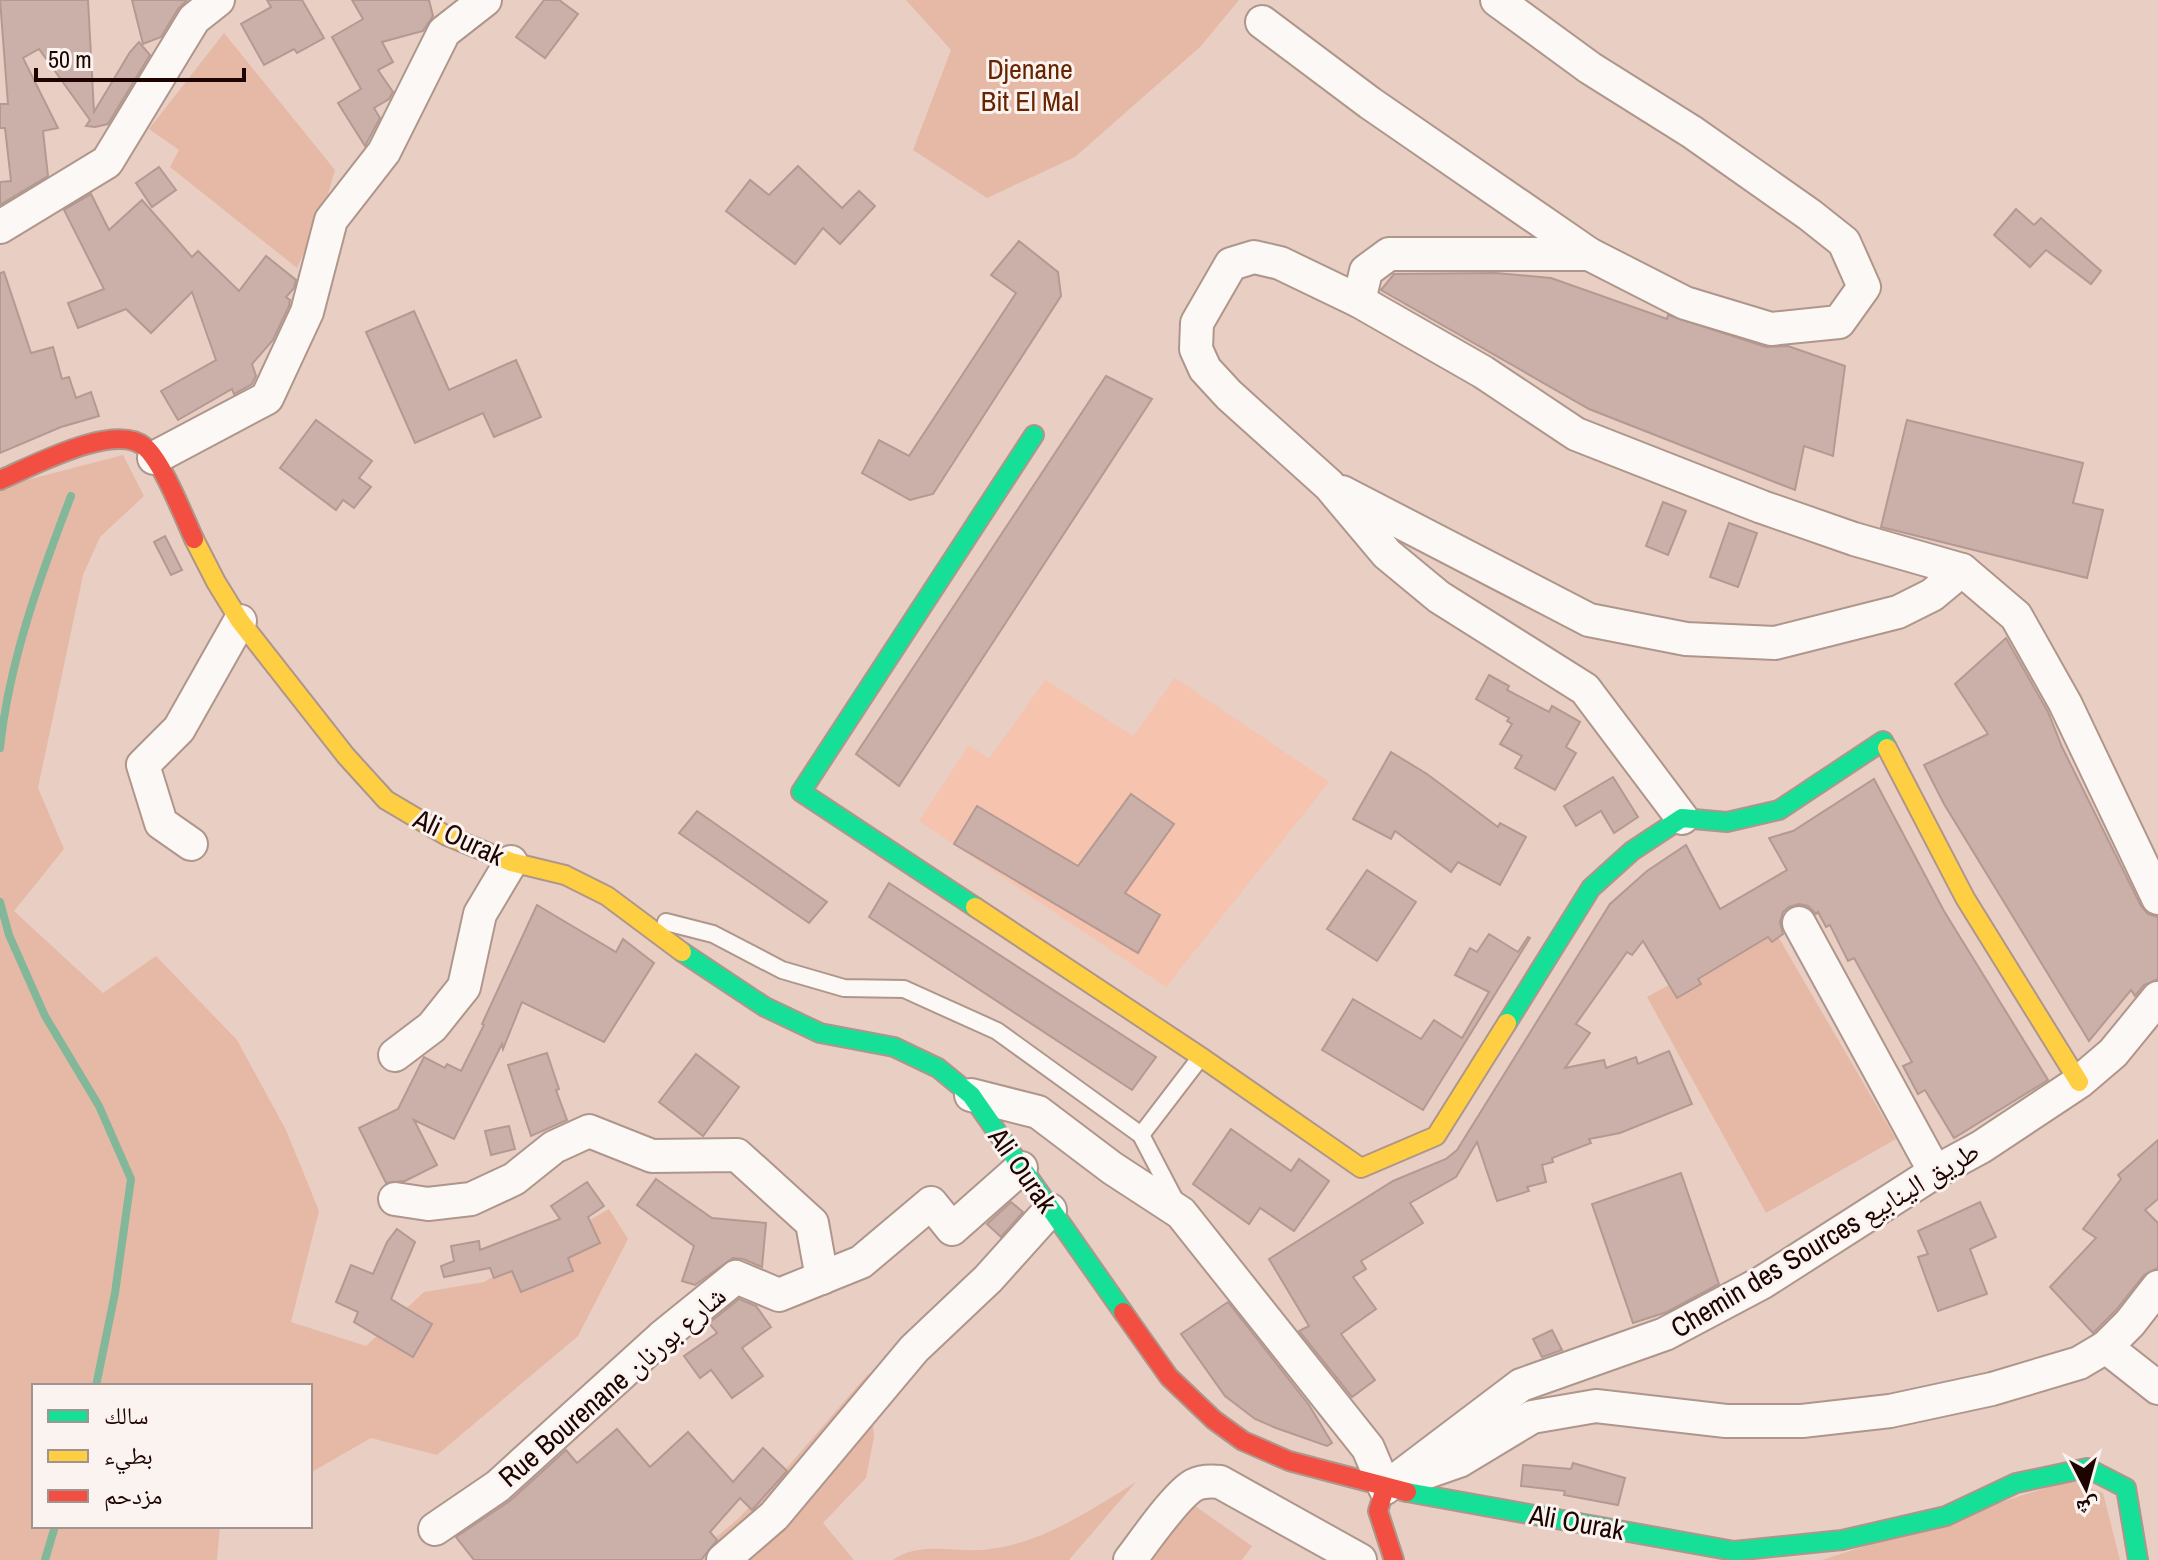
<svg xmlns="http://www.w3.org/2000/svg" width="2158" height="1560" font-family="'Archivo Narrow','Noto Naskh Arabic',sans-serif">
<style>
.built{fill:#f5c3ae}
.green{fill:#e6b9a6}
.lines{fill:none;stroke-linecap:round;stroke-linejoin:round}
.stream{stroke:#82b79a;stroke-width:8}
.building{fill:#cbafa9;stroke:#b49993;stroke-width:2}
.lane-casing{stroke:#af968b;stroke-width:20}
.street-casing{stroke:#af968b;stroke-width:36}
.fast-casing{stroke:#af968b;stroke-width:22}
.slow-casing{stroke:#af968b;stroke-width:22}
.jam-casing{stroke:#af968b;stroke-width:22}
.lane{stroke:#fcf8f6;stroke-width:16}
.street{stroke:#fcf8f6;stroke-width:32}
.fast{stroke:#16e098;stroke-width:18}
.slow{stroke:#ffcf43;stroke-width:18}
.jam{stroke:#f24e42;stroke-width:18}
.labels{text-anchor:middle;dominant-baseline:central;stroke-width:6;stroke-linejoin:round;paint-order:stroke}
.park-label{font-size:28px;fill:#662400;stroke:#fbf3f0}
.street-label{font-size:28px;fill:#1d0400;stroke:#fbf3f0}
</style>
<rect width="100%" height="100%" fill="#e9cec3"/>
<path class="built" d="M1175,678L1329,782L1166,987L919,821L969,745L989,759L1045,680L1133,736Z"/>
<g class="green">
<path d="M906,0H1239L1200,47L1075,157L987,198L913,150L951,50Z"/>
<path d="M224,33L335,170L323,211L297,268L170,167L179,150L149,129Z"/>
<path d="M123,455L144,496L100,537L83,575L38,788L64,849L14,911L103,993L156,956L237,1040L286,1130L319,1211L291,1322L366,1346L424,1292L484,1282L609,1209L628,1239L578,1336L437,1455L371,1438L310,1473V1386H34V1526H220L217,1560H0V487Z"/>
<path d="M1773,928L1896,1139L1766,1213L1647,997Z"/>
<path d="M868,1374L874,1437L866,1478L823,1523L854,1560H689L738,1519L792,1462Z"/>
<path d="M2070,1480L2103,1493L2120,1560H1822Z"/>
<path d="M1136,1482L1069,1560H893C920,1540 958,1554 990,1549C1045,1542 1090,1510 1136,1482Z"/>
<path d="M1178,1494L1252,1546L1242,1560H1121Z"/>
</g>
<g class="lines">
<g class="stream">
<path d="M0,748C9,661 40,577 71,496"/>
<path d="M0,902L9,935L45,1016L99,1106L131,1179L115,1293L96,1386"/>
<path d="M45,1560L55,1526"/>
</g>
</g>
<g class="building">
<path d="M0,0H88L94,112L130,52L139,42L150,55L108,124L95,127L86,126L90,120L39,49L23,58L58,128L43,131L48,176L0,205V182L11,181L5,128H0V104H8Z"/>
<path d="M132,0H187L178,9L161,37L143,44Z"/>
<path d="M267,0H302L324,38L297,53L294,49L264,65L241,24L271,7Z"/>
<path d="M352,0H429L433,16L423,31L382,42L393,62L378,70L393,92L389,99L374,108L380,118L365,146L338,103L361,89L332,37L363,19Z"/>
<path d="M544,0H559L578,14L545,58L516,37Z"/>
<path d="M798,166L842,208L859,191L875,206L840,244L823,228L795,264L726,211L750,180L769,195Z"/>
<path d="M159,167L176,190L152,207L136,183Z"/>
<path d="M91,194L109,230L142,200L192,257L198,251L239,291L266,256L296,280L294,288L286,297L290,300L289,306L273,340L252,364L256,376L252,384L234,394L232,389L178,420L161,391L216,360L192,292L151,333L126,309L78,328L68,303L104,289L64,210Z"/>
<path d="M2016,209L2034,225L2041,218L2101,271L2091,284L2046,250L2030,267L1994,235Z"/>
<path d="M1019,241L1058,272L1061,296L933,494L910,500L862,473L879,440L909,456L1016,293L991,275Z"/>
<path d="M4,272L31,353L53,347L62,379L69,377L76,398L91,392L99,416L61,427L0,453V273Z"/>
<path d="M1496,273L1551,278L1667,319L1668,315L1766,347L1788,346L1845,366L1833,456L1804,446L1795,490L1589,409L1381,290L1394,274Z"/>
<path d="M414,311L449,390L516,360L541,417L494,437L483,413L415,443L366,332Z"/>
<path d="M1106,376L1152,399L899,786L856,754Z"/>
<path d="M316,420L372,461L359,478L371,487L354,508L343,500L336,510L280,468Z"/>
<path d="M1907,420L2083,463L2073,503L2103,510L2087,578L1881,527Z"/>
<path d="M1663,502L1686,511L1668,555L1646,546Z"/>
<path d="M1729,523L1757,533L1738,587L1710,577Z"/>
<path d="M165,536L182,570L171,575L154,542Z"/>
<path d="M2006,638L2048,712L2062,747L2141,906L2148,914L2158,917V979L2144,985L2135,996L2131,990L2089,1041L1944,804L1924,765L1988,734L1955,684Z"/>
<path d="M1489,675L1509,686L1507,690L1549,712L1552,706L1580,722L1566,747L1576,753L1555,790L1515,768L1522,756L1500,744L1512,724L1507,721L1509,718L1476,699Z"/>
<path d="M1391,752L1427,774L1498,827L1500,823L1526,837L1500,885L1458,862L1451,872L1395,831L1391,839L1353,819Z"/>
<path d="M1613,777L1638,817L1614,833L1601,811L1576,826L1564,806Z"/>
<path d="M1874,779L1944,911L2048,1080L1954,1138L1925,1090L1918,1094L1903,1066L1912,1062L1854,958L1848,961L1830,925L1826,927L1818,912L1816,914L1808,906L1799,904L1789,907L1783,912L1780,922L1783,934L1772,942L1768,937L1698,979L1701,984L1677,998L1643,941L1632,955L1627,952L1576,1024L1590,1033L1565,1068L1604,1060L1606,1068L1636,1057L1638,1064L1669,1051L1692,1104L1620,1133L1589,1139L1591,1143L1552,1158L1553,1162L1542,1165L1546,1182L1527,1187L1529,1191L1497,1201L1477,1142L1456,1177L1410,1203L1423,1223L1361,1261L1366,1269L1353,1277L1376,1309L1341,1334L1375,1380L1352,1397L1299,1331L1309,1326L1269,1259L1393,1181L1446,1159L1457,1150L1610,904L1647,871L1686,845L1720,909L1787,870L1769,838L1793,831Z"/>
<path d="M1131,794L1174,824L1125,893L1160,915L1138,953L954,844L977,806L1078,866Z"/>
<path d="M697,811L827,902L809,923L679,833Z"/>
<path d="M1367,870L1416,902L1377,961L1327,929Z"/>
<path d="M889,883L1156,1057L1132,1090L869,917Z"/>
<path d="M537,905L616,952L623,939L654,963L604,1042L522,1002L503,1049L502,1044L454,1139L414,1120L437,1165L405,1181L386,1183L359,1128L398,1109L424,1057L445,1068L447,1064L461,1071L484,1025L482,1024Z"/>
<path d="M1489,934L1518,952L1528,937L1530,938L1423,1110L1322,1050L1353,999L1421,1039L1434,1020L1462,1038L1489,992L1455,975L1470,948L1477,952Z"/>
<path d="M547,1053L559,1089L556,1090L567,1120L531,1136L508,1065Z"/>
<path d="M696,1054L739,1087L703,1136L659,1102Z"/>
<path d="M509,1126L515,1149L491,1155L485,1131Z"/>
<path d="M1231,1129L1291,1171L1299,1159L1329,1181L1294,1231L1260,1208L1249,1224L1193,1184Z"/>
<path d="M2158,1140V1199L2145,1210L2158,1223V1268L2144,1275L2116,1310L2093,1333L2050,1287L2096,1238L2083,1229L2121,1179L2118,1175Z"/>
<path d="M1681,1173L1719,1284L1667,1312L1633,1323L1592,1204Z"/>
<path d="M656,1179L712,1218L766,1223L762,1267L743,1259L733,1258L695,1285L682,1281L694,1246L637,1205Z"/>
<path d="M587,1182L604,1206L588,1217L600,1243L568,1258L573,1271L521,1292L512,1271L494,1278L490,1268L444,1277L441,1266L454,1261L451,1246L479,1241L480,1250L560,1219L551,1206Z"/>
<path d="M1011,1202L1023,1212L1001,1237L987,1224Z"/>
<path d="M1980,1202L1996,1237L1970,1249L1987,1294L1938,1311L1918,1257L1928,1254L1918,1231Z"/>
<path d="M397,1229L415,1242L391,1299L432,1324L413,1357L354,1322L358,1312L336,1302L351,1265L373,1274L387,1242Z"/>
<path d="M739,1299L756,1306L771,1327L742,1348L763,1376L732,1398L711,1370L700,1378L684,1356L717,1333L709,1323Z"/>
<path d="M1228,1302L1309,1405L1332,1443L1327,1446L1276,1428L1255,1419L1225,1396L1181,1334Z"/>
<path d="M1552,1330L1562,1350L1542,1357L1533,1339Z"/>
<path d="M617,1429L650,1467L688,1432L733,1482L763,1448L787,1471L752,1510L740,1498L710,1532L717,1540L701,1560H474L456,1537L511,1500L566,1450L577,1463Z"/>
<path d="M1573,1463L1625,1478L1618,1505L1564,1495L1565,1491L1521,1486L1523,1465L1571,1469Z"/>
</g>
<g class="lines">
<defs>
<g id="lane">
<path d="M666,922L713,934L782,970L844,988L904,989L997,1031L1141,1135L1177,1204"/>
<path d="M1141,1135L1200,1058"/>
</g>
<g id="street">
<path d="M1497,0L1590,68L1692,132L1810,215L1844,242L1864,287L1839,322L1771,329L1685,303L1589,254H1389L1366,271L1359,301L1483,372L1576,434L1762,507L1854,539L1962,570L2016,616L2065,703L2158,898"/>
<path d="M1262,22L1370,103L1589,254"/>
<path d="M0,227L107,162L194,19L218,0"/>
<path d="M1359,301L1280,263L1254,257L1231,264L1197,323L1196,349L1205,369L1229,395L1329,485L1387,554L1439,597L1585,689L1682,818"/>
<path d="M154,458L267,398L307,312L331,220L384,152L444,32L485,0"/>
<path d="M1342,492L1589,620L1686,639L1775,643L1898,612L1932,595L1962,570"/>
<path d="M191,844L161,823L143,765L179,729L240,621"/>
<path d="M1799,923L1935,1172"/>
<path d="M395,1055L432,1027L464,987L480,914L511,862"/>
<path d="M971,1095L1038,1112L1112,1168L1181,1213L1368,1448L1385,1488"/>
<path d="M395,1199L428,1204L471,1199L514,1179L554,1147L589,1131L652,1156L737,1155L812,1223L822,1278"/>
<path d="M2106,1347L2158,1388"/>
<path d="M1416,1476L1459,1461L1532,1417L1596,1406L1726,1421H1802L1890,1411L1992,1389L2079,1363L2106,1347L2130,1323L2158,1287"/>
<path d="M1385,1488L1521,1385L1665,1334L1763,1282L1935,1172L1981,1147L2079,1082L2113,1053L2158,998"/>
<path d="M435,1529L498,1486L662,1337L736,1277L779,1295L861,1262L931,1203L952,1229L1021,1168"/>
<path d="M723,1560L774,1516L914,1349L988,1279L1050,1210"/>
<path d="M1130,1560C1144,1542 1176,1495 1194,1485C1202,1481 1211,1481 1220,1482L1360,1560"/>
</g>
<g id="fast">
<path d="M975,907L801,792L1034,435"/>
<path d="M682,952L765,1007L820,1033L894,1047L938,1068L971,1095L1123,1312"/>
<path d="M1507,1023L1591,888L1632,851L1682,818L1727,822L1779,810L1883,741L1887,748"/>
<path d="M1407,1492L1734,1551L1842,1540L1946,1516L2016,1483L2087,1468L2126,1488L2138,1560"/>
</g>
<g id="slow">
<path d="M194,539L216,582L240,621L346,756L386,800L447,836L511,862L565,875L607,896L682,952"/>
<path d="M1887,748L1965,898L2079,1082"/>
<path d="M975,907L1201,1057L1361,1168L1436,1136L1507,1023"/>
</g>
<g id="jam">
<path d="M0,480C31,467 115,421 145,447C163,463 183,515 194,539"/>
<path d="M1123,1312L1169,1377L1214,1420L1243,1441L1289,1461L1407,1492"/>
<path d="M1385,1488L1378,1511L1394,1560"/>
</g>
</defs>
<use href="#lane" class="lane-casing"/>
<use href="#street" class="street-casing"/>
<use href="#fast" class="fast-casing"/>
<use href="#slow" class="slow-casing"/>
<use href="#jam" class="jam-casing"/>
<use href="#lane" class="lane"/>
<use href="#street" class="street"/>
<use href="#fast" class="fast"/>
<use href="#slow" class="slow"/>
<use href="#jam" class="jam"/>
</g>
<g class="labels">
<g class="park-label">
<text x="1030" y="69">Djenane<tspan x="1030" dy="32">Bit El Mal</tspan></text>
</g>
<g class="street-label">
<text transform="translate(459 837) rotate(25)">Ali Ourak</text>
<text transform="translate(1023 1170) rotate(55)">Ali Ourak</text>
<text transform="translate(1825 1239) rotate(-31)">Chemin des Sources طريق الينابيع</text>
<text transform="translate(612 1386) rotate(-41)">Rue Bourenane شارع بورنان</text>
<text transform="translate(1577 1522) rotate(10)">Ali Ourak</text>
</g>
</g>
<rect x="32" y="1384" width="280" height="144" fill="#fbf3f0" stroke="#a29390" stroke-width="2"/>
<rect x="48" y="1410" width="40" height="12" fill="#16e098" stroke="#a29390" stroke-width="2"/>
<text x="104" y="1424" font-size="24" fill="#1d0400">سالك</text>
<rect x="48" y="1450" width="40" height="12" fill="#ffcf43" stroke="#a29390" stroke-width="2"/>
<text x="104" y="1464" font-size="24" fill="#1d0400">بطيء</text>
<rect x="48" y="1490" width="40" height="12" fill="#f24e42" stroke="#a29390" stroke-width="2"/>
<text x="104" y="1504" font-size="24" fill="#1d0400">مزدحم</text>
<g transform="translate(2086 1488) rotate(174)" stroke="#fbf3f0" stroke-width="6" paint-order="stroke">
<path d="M0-6L14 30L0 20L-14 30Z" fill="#1d0400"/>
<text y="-12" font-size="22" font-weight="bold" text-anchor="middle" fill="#1d0400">ش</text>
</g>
<path d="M36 68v12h208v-12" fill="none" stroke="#1d0400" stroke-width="4"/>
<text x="48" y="68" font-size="24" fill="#1d0400" stroke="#fbf3f0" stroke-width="6" paint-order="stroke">50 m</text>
</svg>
